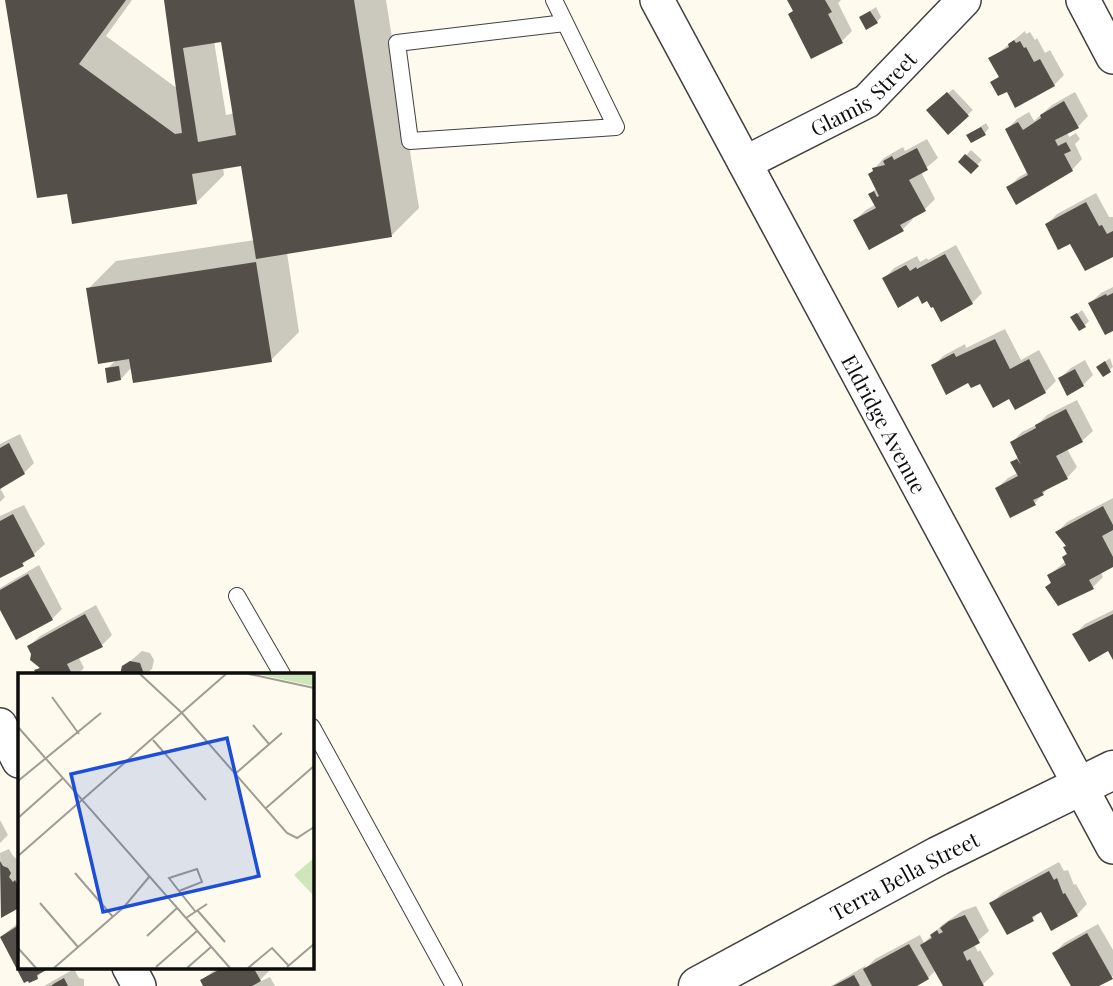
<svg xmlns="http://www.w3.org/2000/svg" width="1113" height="986" font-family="'Playfair Display',serif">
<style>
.shadow{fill:#0003;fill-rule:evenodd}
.building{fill:#554f4a;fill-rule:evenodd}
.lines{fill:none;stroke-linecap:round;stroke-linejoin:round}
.service-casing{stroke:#404040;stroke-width:18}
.minor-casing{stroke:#404040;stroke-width:36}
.tertiary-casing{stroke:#404040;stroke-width:41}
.service{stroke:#fff;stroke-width:16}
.minor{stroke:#fff;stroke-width:33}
.tertiary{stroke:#fff;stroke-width:38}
.labels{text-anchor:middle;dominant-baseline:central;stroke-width:7;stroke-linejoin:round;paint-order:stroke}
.street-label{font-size:21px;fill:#0d0d0d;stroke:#fff}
.inset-road{fill:none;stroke:#9e9c94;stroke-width:2}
.view{fill:#1d4ed8;fill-opacity:0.15;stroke:#1d4ed8;stroke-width:3.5}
.inset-edge{fill:none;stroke:#0d0d0d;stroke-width:3.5}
</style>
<rect width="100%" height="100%" fill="#fefbee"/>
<g class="shadow">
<path d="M7,0H132L106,36L178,89L165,0H386L419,208L391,236L287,253L299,332L271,360L132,367L121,379L107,369L116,360L88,289L116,261L255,240L243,164L223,167L224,175L196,203L69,192ZM223,40L235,113L226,115L214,41Z"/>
<path d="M789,0H841L838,3L852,31L842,41L795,10Z"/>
<path d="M876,7L881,17L877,22L861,17Z"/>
<path d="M1025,31L1026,34L1030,32L1035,40L1037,38L1045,53L1050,50L1064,75L1054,85L1007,90L993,82L1000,75L991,59Z"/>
<path d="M953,89L973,110L948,132L933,106Z"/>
<path d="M1075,92L1088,116L1078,127L1067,132L1069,137L1076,133L1080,139L1075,144L1082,159L1072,170L1008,187L1019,177L1028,172L1007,129L1017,119L1029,112L1034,121L1052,105Z"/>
<path d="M986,123L989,128L985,133L968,135Z"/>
<path d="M927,139L938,158L921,172L935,199L925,209L911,217L913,219L903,229L855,220L866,210L876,204L870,194L877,188L874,169L884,158L903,147L905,151Z"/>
<path d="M971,150L982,160L971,171L960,162Z"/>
<path d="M1096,193L1109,217H1113V255L1047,224L1057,214Z"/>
<path d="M956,245L982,293L972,303L928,298L884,279L894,268L917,256L920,262L927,258L928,260Z"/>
<path d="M1113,287V329L1090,303L1101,293Z"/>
<path d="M1082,310L1089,321L1085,325L1072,318Z"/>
<path d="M1005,329L1021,360L1039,350L1056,381L1045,392L1015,408L1010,397L981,381H969L933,366L943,356L965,344L966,348Z"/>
<path d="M1110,358L1113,367L1103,375L1098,367Z"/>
<path d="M1085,360L1093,375L1083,385L1060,378L1071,368Z"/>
<path d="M1077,400L1093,431L1082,441L1067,449L1077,467L1067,478L1049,487L1035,503L997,488L1008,478L1018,473L1012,462L1019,456L1012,442L1022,432L1038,424L1047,415Z"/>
<path d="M20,434L34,463L24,473L0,486V444Z"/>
<path d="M0,488L5,497L0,502Z"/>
<path d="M1113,498V565L1101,572L1103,577L1093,587L1059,604L1047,587L1052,581L1049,575L1066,561L1068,553L1067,545L1057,532L1067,522Z"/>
<path d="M24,505L45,544L23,564L0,576V516Z"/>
<path d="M39,565L62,609L52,619L0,606V588Z"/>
<path d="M96,605L112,635L102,645L79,658L84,668L78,674H38L36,671L41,666L29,646L40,636Z"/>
<path d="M1113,610V657L1108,649L1075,634L1085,624Z"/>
<path d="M142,651L150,653L154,660L152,669L146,674H122L124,667Z"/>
<path d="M0,820L8,835L0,843Z"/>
<path d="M9,849L13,856L19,861V906L2,916L0,853Z"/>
<path d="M1059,862L1064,871L1068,870L1074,885L1076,884L1087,904L1077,915L1042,910L1032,919L992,903L1002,893Z"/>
<path d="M976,906L989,931L974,944L978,952L980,950L994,974L983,984L945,986L936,970L928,978L913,986H831L865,966L866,968L875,959L920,935L924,943L942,925L962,911Z"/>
<path d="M19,922V967H48L37,977L25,980L2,936Z"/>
<path d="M1098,924L1113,950V976L1096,986H1073L1054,953L1064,943Z"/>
<path d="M218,967H268L270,970L257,983L270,977L275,986H205L202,980Z"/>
<path d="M74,969L79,978L84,979V986H44Z"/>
</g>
<g class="building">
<path d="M5,0H126L79,64L175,134L182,133L164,0H354L392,237L256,259L241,166L192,174L197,204L72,224L67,194L37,198ZM221,42L236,135L198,142L183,48Z"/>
<path d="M787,0H825L832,12L828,14L843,43L811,59L788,14L793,11Z"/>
<path d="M870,11L878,23L866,30L859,17Z"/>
<path d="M1014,40L1016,43L1020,41L1024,48L1026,47L1034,62L1040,59L1055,86L1015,108L1007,92L998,96L990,82L999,77L988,58L1009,47L1008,44Z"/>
<path d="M947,92L969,116L948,135L926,110Z"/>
<path d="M1064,101L1079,128L1055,140L1058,146L1066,142L1071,151L1064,154L1073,171L1016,205L1006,187L1028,175L1005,129L1018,122L1023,130L1041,118L1040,115Z"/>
<path d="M981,127L986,135L971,143L966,135Z"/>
<path d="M917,148L928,170L909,180L926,211L900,225L904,231L869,250L853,220L876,208L868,194L874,191L877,197L879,196L868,174L873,171L872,168L885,165L883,161L892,156L894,160Z"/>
<path d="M965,154L979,166L971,174L958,162Z"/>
<path d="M1086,202L1099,226L1102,225L1107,234L1113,231V257L1085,271L1070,244L1058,250L1045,224Z"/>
<path d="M945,254L973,304L941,322L933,307L931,308L927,301L922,304L918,296L898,308L882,278L906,265L910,271L916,267L917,269Z"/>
<path d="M256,262L272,362L133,383L129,359L98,364L86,288Z"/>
<path d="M1113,293V331L1105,335L1088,303L1106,294L1107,296Z"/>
<path d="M1077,313L1086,327L1079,331L1070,317Z"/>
<path d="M995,339L1010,369L1029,359L1046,393L1015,410L1009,399L993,408L980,384L971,388L968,383L946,395L931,365L954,353L956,357Z"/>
<path d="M1105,361L1111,372L1103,377L1096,367Z"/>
<path d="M119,366L121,380L107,383L105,368Z"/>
<path d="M1075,369L1084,386L1067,396L1058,378Z"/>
<path d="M1066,409L1083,442L1056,456L1068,479L1042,492L1044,495L1033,500L1036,505L1010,518L995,488L1018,476L1010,462L1017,459L1021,465L1010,442L1036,428L1035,425Z"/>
<path d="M9,443L25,474L0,489V448Z"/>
<path d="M1103,506L1113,525V530L1102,536L1113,557V567L1089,580L1094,589L1058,606L1045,587L1051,583L1047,575L1066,565L1062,557L1067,554L1063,547L1066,546L1055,532Z"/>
<path d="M13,514L35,556L22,563L24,566L0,578V521Z"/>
<path d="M28,574L53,620L16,640L0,610V590Z"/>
<path d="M85,614L103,647L67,664L72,674H36L34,670L40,668L30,660L31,654L27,646Z"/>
<path d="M1113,614V660L1108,651L1089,662L1072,634Z"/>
<path d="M130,661L140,663L144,674H120L122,666Z"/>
<path d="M0,861L3,866L8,868L11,873L9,877L13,882L15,880L19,887V908L1,918Z"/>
<path d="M1049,871L1054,880L1057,878L1063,894L1065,893L1078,916L1051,931L1041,912L1032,917L1034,921L1007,935L989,903Z"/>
<path d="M965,915L980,943L963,952L967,961L970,959L984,986H943L920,945L932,938L930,935L937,930L939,934L943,932L940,928L949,921Z"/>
<path d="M19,925V967H52L37,975L38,979L29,983L28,981L24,983L0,937Z"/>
<path d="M1087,933L1113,979L1099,986H1071L1052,953Z"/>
<path d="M909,944L929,979L917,986H872L863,969Z"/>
<path d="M224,967L240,969L253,967L261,981L252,986H203L200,980Z"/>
<path d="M854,975L860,986H833Z"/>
<path d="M64,978L68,986H51L55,983Z"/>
</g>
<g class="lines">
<defs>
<g id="service">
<path d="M554,0L616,127L410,141L397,43L565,23"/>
<path d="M237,596L282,674"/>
<path d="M312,727L454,986"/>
</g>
<g id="minor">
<path id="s1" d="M657,0L1113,847"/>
<path d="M1083,0L1113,57"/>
<path id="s2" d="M745,163L867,101L964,0"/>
<path d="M0,725L19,761"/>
<path d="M129,967L139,986"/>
</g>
<g id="tertiary">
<path id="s3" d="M698,986L938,856L1113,770"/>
</g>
</defs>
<use href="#service" class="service-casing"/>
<use href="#minor" class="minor-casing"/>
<use href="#tertiary" class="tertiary-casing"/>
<use href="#service" class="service"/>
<use href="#minor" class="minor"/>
<use href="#tertiary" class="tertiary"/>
</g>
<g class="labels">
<g class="street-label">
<text stroke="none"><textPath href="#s2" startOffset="138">Glamis Street</textPath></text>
<text stroke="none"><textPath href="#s1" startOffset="481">Eldridge Avenue</textPath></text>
<text stroke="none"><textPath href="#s3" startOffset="234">Terra Bella Street</textPath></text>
</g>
</g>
<g transform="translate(18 673)">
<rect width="296" height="296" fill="#fefbee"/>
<path d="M239,1H296V13ZM296,185V223L276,202Z" fill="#cfe6ba"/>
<path class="inset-road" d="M122,1L164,40L269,160L279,165L296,154M231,1L296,15M34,24L61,61M235,52L251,71M0,54L212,295M135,67L188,127M217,101L264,60M0,108L83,40M248,135L296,93M0,145L45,105M0,183L208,1M57,200L95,244M161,218L184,209L179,196L151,205L161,218L177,238M22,230L60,274M179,237L207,269M168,245L189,231M129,263L159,235M0,275L18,295M138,294L179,258M269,294L296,271M36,295L106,234L131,204M169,295L193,274M230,295L254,275L271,293"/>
<path class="view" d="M209,65L241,203L85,239L53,101Z"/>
<rect width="296" height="296" class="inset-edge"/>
</g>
</svg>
